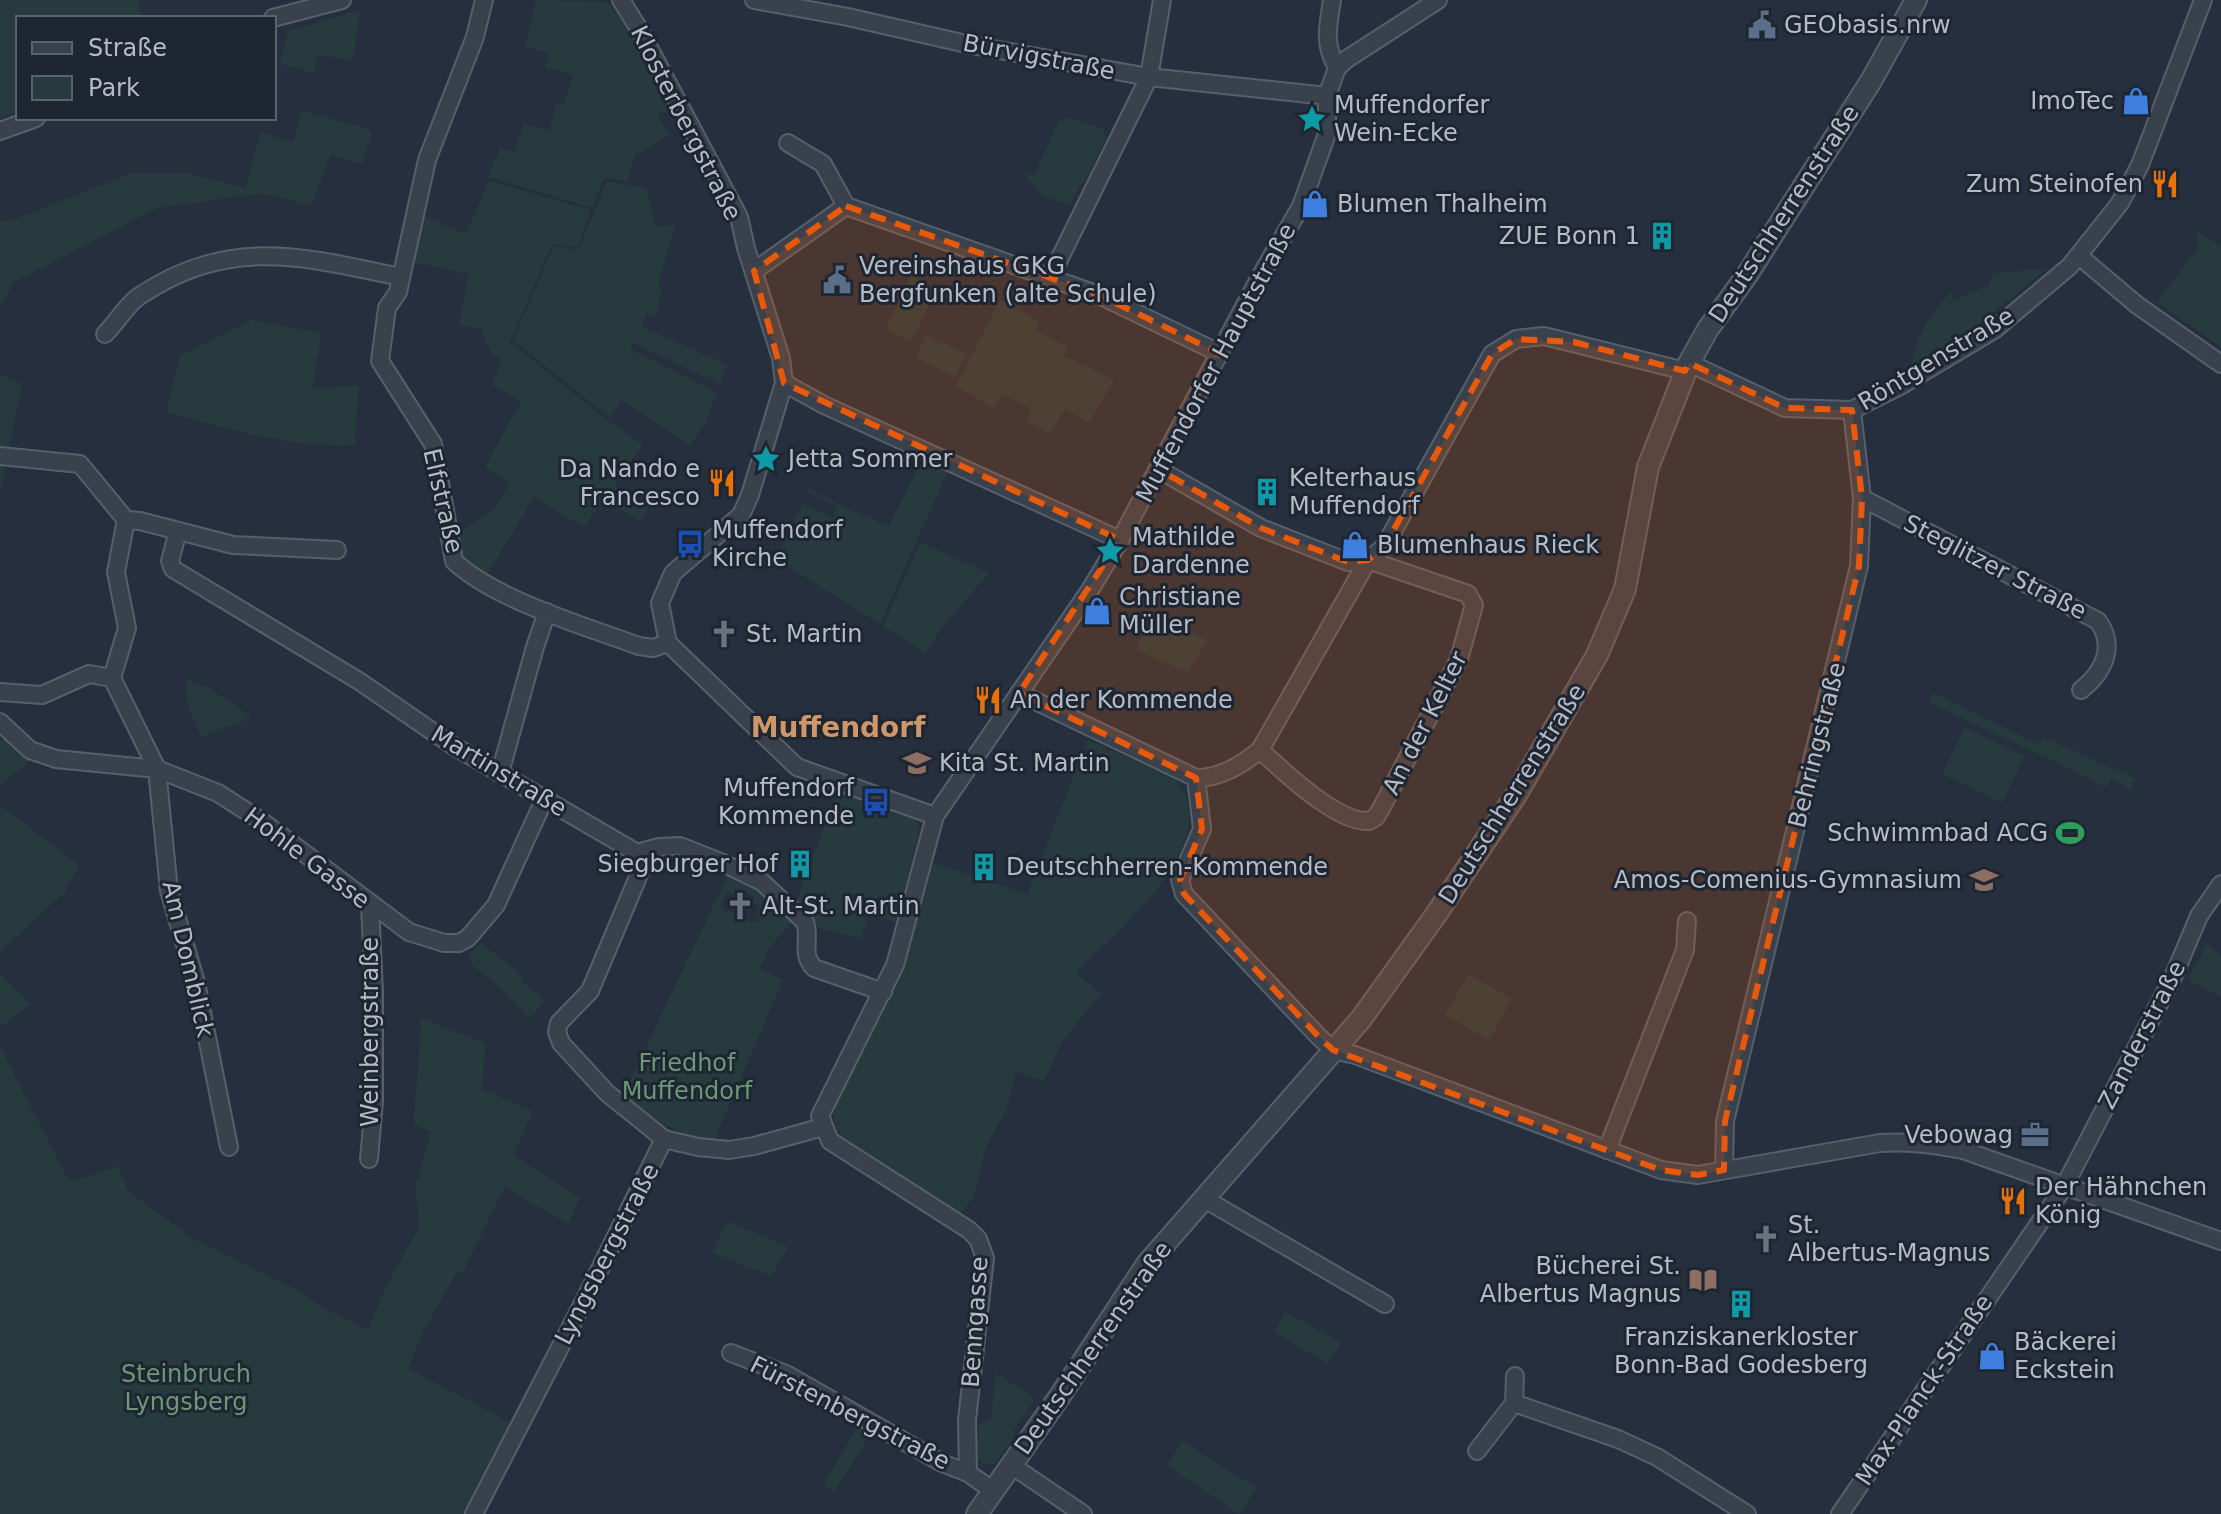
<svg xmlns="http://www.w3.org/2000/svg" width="2221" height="1514" font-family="'DejaVu Sans',sans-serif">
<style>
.green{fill:#273b3e;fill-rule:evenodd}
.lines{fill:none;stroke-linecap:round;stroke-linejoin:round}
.minor-casing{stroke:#575f6b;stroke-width:20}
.tertiary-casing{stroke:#575f6b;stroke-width:24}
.minor{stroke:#39414d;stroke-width:16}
.tertiary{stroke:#39414d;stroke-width:20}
.marked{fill:#e8590c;fill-opacity:0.2;stroke:#e8590c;stroke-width:6;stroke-dasharray:16 10;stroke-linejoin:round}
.labels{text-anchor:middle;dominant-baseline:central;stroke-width:6;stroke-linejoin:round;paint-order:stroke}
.poi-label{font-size:24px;fill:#b5bcc8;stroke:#1e2632;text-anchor:start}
.street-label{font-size:24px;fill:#b5bcc8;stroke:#1e2632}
.park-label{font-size:24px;fill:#6d9877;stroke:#1e2632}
.quarter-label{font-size:28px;font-weight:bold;fill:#cf9669;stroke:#1e2632}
</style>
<rect width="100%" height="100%" fill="#252f3d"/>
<g class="green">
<path d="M0,0H138L141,18H18V110L0,119Z"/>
<path d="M536,0L607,2L620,17L672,111L657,113L669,135L635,156L627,182L604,178L593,206L589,207L488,177L500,148L514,152L524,124L549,131L556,103L563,105L573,76L545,66L550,54L525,45Z"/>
<path d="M360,10L353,60L318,55L313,73L280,63L288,31Z"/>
<path d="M302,111L366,128L372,132L362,164L331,155L311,206L263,193L158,208L14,282L0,309V222L10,221L132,173H188L245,188L261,132L293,142Z"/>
<path d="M1067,117L1103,129L1106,138L1086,180L1080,185L1070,206L1044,196L1026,176L1027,173L1034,175L1059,121L1064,122Z"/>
<path d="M491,181L591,210L578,247L552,244L509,345L513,344L604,418L643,445L614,485L649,506L640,522L605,498L584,527L534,497L487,575L456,549L453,535L493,511L510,483L485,467L521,401L492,385L502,359L492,355L480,328L459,325L468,274L409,261L419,214L466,234L488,183Z"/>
<path d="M607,181L646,188L655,227L675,224L658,286L662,287L656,317L647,313L641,326L727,365L720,384L633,343L631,350L717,392L706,423L690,445L621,400L610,418L513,340L554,245L578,250Z"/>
<path d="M2197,231L2221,246V347L2157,302L2198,248Z"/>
<path d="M2047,269L1979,324L1910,369C1916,337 1930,311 1954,290L1952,301L1989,285L1992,273Z"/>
<path d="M911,276L937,288L911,342L886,329Z"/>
<path d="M1000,300L1039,321L1035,330L1068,347L1064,356L1114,380L1089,423L1065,409L1050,434L1026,421L1032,409L1002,394L994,408L956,386Z"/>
<path d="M251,320L322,333L312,389L359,385L355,445C294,449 224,428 166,412L181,355Z"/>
<path d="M926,335L966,354L955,377L916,358Z"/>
<path d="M0,374L22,384L0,494Z"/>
<path d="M924,457L949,468L880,624L776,559L803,503L833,518L837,507L808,492L809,490L888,527Z"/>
<path d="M921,542L989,573L943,626L925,653L883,626Z"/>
<path d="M1153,614L1207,640L1188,673L1137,650L1138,643Z"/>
<path d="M186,679L207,687L252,717L201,737L187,704Z"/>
<path d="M1933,693L2039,744L2043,737L2136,779L2131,790L2111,779L2107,787L1929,702Z"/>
<path d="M1965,727L2025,756L2002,803L1942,774Z"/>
<path d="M6,737L33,759L0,785V742Z"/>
<path d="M1088,740L1174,778C1230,841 1117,930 1076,973L1101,994L1063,1040L1044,1081L1016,1072L1007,1108L985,1149L974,1197L960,1214L843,1137L835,1125L833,1102L904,966L934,863L1027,894Z"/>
<path d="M839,789L916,819L920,827L896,922L869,914L861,939L816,927L812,916L796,901Z"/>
<path d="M0,805L79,865L65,892L0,952Z"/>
<path d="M729,873L755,885L793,920L766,952L768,954L759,968L783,980L714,1141C675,1133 652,1122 624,1093ZM740,888L754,898L752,901L760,907L757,913L759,920L755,922L740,919L728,910L726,913L720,905L728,891L735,895Z"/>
<path d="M481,943L523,976L521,981L545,1001L531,1018L502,989L473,966L469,954Z"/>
<path d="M2207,944L2221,956V997L2188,980Z"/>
<path d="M0,974L31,1004L0,1027Z"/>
<path d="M1468,974L1512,999L1489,1040L1445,1015Z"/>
<path d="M421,1018L486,1044L481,1089L533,1111L513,1155L580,1198L568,1224L505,1187L462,1274L457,1272L426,1326L408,1368L511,1423L464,1514H0V1046L67,1178L75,1181L117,1166L128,1191L195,1240L304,1293L319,1306L368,1330L386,1286L419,1228L415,1179H418L431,1132L414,1124Z"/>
<path d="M727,1221L788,1247L772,1276L712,1253Z"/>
<path d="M1285,1312L1341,1343L1328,1364L1275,1332Z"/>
<path d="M996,1373L1035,1399L1013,1432L1015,1436L995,1464C987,1465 982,1464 977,1457L979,1424L991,1418Z"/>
<path d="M858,1426L871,1433L834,1492L823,1485Z"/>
<path d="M1183,1442L1257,1488L1239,1514L1166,1465Z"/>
</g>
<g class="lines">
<defs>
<g id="minor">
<path d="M484,0L475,37L427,160L398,292L387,308L380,361L433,444L454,561C493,599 587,627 639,646L653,648L668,643"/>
<path d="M621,0L639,29L739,217L746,248L781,358L784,383L750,495L741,515L673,573L660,603L668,643L797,767L935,816"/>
<path d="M754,0L848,17L971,45L1149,77L1327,96"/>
<path d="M273,18L342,0"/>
<path d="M1337,68L1347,59L1438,0"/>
<path d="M0,131L36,118"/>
<path d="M788,143L823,164L846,206"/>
<path d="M2079,256L2137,305L2221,364"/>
<path d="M754,271L846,206L1099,295L1219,353"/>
<path d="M1050,278L1149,77L1162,0"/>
<path d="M105,334C116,323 126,306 138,297C228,236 301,256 400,277"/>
<path d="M1689,363L1785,408L1852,410L1902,385L1994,330L2070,266L2120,203L2140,165L2203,0"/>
<path d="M784,383L824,405L1120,540"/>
<path d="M0,456L80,464L126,520L116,572L127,628L112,678"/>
<path d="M1158,469L1261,528L1348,562L1368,560L1384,547L1492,354L1516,339L1544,336L1685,371"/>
<path d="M1862,498L2098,621C2116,646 2104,672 2081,690"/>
<path d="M126,520L140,521L233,545L337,550"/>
<path d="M178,531L170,561L173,569L359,681L452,745L637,853L659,847L680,846L723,863L762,882L805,922C811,939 800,953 814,968L883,992"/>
<path d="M0,692L42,695L89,674L112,678L157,769L169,891L196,982L229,1147"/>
<path d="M1019,693L1196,778L1202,829L1180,880L1184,894L1319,1037L1333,1050L1355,1055L1661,1170L1698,1175L1880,1143C1909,1141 1935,1145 1963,1150L2221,1241"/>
<path d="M0,722L30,750L56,759L157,769L218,793L263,822L409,932L444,943H459L468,938L496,905L544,800"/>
<path d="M1260,750C1283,771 1337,823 1369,821L1376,817L1383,805L1459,659L1474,605L1468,594L1368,560"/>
<path d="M500,773L535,647L547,612"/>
<path d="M1196,778C1221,778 1241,765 1260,750L1368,560"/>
<path d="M649,851L590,991L559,1023L557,1032L561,1043L607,1093L664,1139L698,1147L729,1150L754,1146L823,1127"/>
<path d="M1607,1150L1685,950L1687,921"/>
<path d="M369,1159L374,1102V991L370,905"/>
<path d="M1724,1170L1725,1121L1859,566L1862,498L1852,410"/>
<path d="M1203,1198L1385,1304"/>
<path d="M731,1353L786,1374L942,1463L968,1473"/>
<path d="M1514,1403L1515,1376"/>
<path d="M1477,1451L1514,1403L1618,1439L1657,1457L1747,1514"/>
<path d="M1011,1465L1083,1514"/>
<path d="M992,1490L968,1473L967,1420L985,1258L978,1239L969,1230L830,1141L820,1116L895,965L935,816L1090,590L1120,540L1261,275L1301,206L1327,134V96L1337,68C1323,42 1328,28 1332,0"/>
<path d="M474,1514L585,1299L664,1139"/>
<path d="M1840,1514L2064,1187L2174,975L2199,916L2221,884"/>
</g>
<path id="tertiary" d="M977,1514L1060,1396L1147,1264L1361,1019L1435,916L1516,795L1597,655L1625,589L1648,467L1689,363L1708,329L1747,275L1871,81L1916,0"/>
</defs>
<use href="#minor" class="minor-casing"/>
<use href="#tertiary" class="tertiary-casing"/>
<use href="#minor" class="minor"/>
<use href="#tertiary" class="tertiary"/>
</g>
<path class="marked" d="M846,206L1099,295L1219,353L1158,469L1261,528L1348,562L1368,560L1384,547L1492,354L1516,339L1574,342L1685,371L1689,363L1785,408L1852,410L1862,498L1859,566L1725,1121L1724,1170L1698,1175L1661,1170L1333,1050L1319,1037L1184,894L1180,880L1202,829L1196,778L1019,693L1120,540L784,383L754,271Z"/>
<defs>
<symbol id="civic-bare" viewBox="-9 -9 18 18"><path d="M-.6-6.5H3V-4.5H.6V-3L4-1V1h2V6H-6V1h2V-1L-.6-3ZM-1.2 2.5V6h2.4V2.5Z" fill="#5c6f8a" stroke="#1e2632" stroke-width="2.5" paint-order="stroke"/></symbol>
<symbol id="shop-bare" viewBox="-9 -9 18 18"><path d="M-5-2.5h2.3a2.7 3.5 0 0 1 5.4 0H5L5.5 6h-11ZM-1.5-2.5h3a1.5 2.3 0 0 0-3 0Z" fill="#3f7fe0" stroke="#1e2632" stroke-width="2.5" paint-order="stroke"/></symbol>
<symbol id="sight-bare" viewBox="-9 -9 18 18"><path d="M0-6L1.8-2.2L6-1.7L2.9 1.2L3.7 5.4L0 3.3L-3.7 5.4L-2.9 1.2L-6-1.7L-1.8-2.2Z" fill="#0f9aa8" stroke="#1e2632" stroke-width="2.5" paint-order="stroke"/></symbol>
<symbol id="restaurant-bare" viewBox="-9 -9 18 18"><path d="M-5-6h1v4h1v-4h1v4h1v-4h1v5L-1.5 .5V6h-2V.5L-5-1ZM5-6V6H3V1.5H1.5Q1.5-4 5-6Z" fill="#e8710a" stroke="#1e2632" stroke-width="2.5" paint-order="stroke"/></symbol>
<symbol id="building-bare" viewBox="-9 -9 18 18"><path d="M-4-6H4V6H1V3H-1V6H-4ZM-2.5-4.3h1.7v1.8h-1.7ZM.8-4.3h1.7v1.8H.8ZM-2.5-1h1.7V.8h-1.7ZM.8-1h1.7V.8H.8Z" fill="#0f9aa8" stroke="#1e2632" stroke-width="2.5" paint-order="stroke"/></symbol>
<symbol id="bus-bare" viewBox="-9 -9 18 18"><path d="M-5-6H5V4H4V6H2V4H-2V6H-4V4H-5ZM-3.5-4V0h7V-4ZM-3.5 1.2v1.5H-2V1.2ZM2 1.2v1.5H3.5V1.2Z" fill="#1a4fb4" stroke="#1e2632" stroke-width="2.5" paint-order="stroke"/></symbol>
<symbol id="church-bare" viewBox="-9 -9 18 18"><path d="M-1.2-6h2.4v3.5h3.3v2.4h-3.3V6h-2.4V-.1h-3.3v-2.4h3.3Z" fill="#6b7280" stroke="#1e2632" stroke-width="2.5" paint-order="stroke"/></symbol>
<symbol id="school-bare" viewBox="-9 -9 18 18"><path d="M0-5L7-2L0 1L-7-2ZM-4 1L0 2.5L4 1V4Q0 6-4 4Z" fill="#8d6e63" stroke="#1e2632" stroke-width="2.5" paint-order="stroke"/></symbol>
<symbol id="stadium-bare" viewBox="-9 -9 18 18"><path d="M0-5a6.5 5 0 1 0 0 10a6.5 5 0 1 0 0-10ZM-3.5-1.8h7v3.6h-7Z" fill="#2e9e5b" stroke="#1e2632" stroke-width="2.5" paint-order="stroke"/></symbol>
<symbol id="office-bare" viewBox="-9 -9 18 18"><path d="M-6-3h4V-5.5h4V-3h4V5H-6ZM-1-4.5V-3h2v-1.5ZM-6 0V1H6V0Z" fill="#5c6f8a" stroke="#1e2632" stroke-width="2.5" paint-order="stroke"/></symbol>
<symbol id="library-bare" viewBox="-9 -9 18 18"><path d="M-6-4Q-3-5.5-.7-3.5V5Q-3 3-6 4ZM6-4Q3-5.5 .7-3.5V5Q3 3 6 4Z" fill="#8d6e63" stroke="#1e2632" stroke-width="2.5" paint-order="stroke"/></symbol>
</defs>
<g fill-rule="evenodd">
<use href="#civic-bare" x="1742" y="5" width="40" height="40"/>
<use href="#shop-bare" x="2116" y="81" width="40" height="40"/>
<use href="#sight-bare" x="1292" y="99" width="40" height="40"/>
<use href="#restaurant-bare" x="2145" y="164" width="40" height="40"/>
<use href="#shop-bare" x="1295" y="184" width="40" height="40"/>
<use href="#building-bare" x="1642" y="216" width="40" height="40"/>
<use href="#civic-bare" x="817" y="260" width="40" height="40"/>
<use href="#sight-bare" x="746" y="439" width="40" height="40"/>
<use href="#restaurant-bare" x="702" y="463" width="40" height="40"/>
<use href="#building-bare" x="1247" y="472" width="40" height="40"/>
<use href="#bus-bare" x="670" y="524" width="40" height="40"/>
<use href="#shop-bare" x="1335" y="525" width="40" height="40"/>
<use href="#sight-bare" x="1090" y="531" width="40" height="40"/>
<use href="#shop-bare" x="1077" y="591" width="40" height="40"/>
<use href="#church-bare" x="704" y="614" width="40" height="40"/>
<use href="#restaurant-bare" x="968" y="680" width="40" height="40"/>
<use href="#school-bare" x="897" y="743" width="40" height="40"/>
<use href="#bus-bare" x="856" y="782" width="40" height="40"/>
<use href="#stadium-bare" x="2050" y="813" width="40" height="40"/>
<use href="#building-bare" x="780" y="844" width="40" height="40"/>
<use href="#building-bare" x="964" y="847" width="40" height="40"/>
<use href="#school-bare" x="1964" y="860" width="40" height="40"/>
<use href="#church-bare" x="720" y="886" width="40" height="40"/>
<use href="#office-bare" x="2015" y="1115" width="40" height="40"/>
<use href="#restaurant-bare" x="1993" y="1181" width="40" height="40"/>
<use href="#church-bare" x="1746" y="1219" width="40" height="40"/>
<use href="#library-bare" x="1683" y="1260" width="40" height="40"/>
<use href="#building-bare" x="1721" y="1284" width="40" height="40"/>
<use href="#shop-bare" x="1972" y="1336" width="40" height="40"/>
</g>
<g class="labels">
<g class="poi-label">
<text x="1784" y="25">GEObasis.nrw</text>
<text x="2114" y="101" text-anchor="end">ImoTec</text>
<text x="1334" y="105">Muffendorfer<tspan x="1334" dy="28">Wein-Ecke</tspan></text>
<text x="2143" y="184" text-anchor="end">Zum Steinofen</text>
<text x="1337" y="204">Blumen Thalheim</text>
<text x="1640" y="236" text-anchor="end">ZUE Bonn 1</text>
<text x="859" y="266">Vereinshaus GKG<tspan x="859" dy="28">Bergfunken (alte Schule)</tspan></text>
<text x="788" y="459">Jetta Sommer</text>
<text x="700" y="469" text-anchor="end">Da Nando e<tspan x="700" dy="28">Francesco</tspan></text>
<text x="1289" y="478">Kelterhaus<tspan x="1289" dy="28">Muffendorf</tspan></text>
<text x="712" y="530">Muffendorf<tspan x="712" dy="28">Kirche</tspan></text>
<text x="1132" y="537">Mathilde<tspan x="1132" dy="28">Dardenne</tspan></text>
<text x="1377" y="545">Blumenhaus Rieck</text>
<text x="1119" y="597">Christiane<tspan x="1119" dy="28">Müller</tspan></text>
<text x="746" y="634">St. Martin</text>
<text x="1010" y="700">An der Kommende</text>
<text x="939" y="763">Kita St. Martin</text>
<text x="854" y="788" text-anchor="end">Muffendorf<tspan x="854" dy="28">Kommende</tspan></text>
<text x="2048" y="833" text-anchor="end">Schwimmbad ACG</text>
<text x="778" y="864" text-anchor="end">Siegburger Hof</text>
<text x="1006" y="867">Deutschherren-Kommende</text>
<text x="1962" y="880" text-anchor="end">Amos-Comenius-Gymnasium</text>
<text x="762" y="906">Alt-St. Martin</text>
<text x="2013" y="1135" text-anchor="end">Vebowag</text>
<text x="2035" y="1187">Der Hähnchen<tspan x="2035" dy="28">König</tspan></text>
<text x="1788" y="1225">St.<tspan x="1788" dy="28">Albertus-Magnus</tspan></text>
<text x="1681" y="1266" text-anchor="end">Bücherei St.<tspan x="1681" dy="28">Albertus Magnus</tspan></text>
<text x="1741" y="1337" text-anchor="middle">Franziskanerkloster<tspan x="1741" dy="28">Bonn-Bad Godesberg</tspan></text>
<text x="2014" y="1342">Bäckerei<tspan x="2014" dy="28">Eckstein</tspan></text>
</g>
<g class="street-label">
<text transform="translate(1039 57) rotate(11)">Bürvigstraße</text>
<text transform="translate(686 123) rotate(63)">Klosterbergstraße</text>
<text transform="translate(1784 214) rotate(-57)">Deutschherrenstraße</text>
<text transform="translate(1936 359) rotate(-31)">Röntgenstraße</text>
<text transform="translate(1216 363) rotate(-62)">Muffendorfer Hauptstraße</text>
<text transform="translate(443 501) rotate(77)">Elfstraße</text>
<text transform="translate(1995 567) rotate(27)">Steglitzer Straße</text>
<text transform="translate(1425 723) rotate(-63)">An der Kelter</text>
<text transform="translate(1817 745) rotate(-76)">Behringstraße</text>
<text transform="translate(499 771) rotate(31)">Martinstraße</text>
<text transform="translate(1512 794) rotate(-58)">Deutschherrenstraße</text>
<text transform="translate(307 858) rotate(37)">Hohle Gasse</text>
<text transform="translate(188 959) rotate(77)">Am Domblick</text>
<text transform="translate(370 1032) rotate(-90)">Weinbergstraße</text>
<text transform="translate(2142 1035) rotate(-63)">Zanderstraße</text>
<text transform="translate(607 1254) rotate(-63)">Lyngsbergstraße</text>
<text transform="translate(975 1322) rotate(-86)">Benngasse</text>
<text transform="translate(1093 1348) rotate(-55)">Deutschherrenstraße</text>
<text transform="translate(1924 1390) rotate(-56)">Max-Planck-Straße</text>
<text transform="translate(850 1413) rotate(27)">Fürstenbergstraße</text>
</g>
<g class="park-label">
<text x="687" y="1063">Friedhof<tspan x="687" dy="28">Muffendorf</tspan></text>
<text x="186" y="1374">Steinbruch<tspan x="186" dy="28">Lyngsberg</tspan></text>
</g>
<g class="quarter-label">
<text x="838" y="727">Muffendorf</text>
</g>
</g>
<rect x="16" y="16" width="260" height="104" fill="#1e2632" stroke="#5a626e" stroke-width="2"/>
<rect x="32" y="42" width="40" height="12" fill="#39414d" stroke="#5a626e" stroke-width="2"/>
<text x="88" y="56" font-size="24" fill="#b5bcc8">Straße</text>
<rect x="32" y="76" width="40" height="24" fill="#273b3e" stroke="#5a626e" stroke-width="2"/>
<text x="88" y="96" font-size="24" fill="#b5bcc8">Park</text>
</svg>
